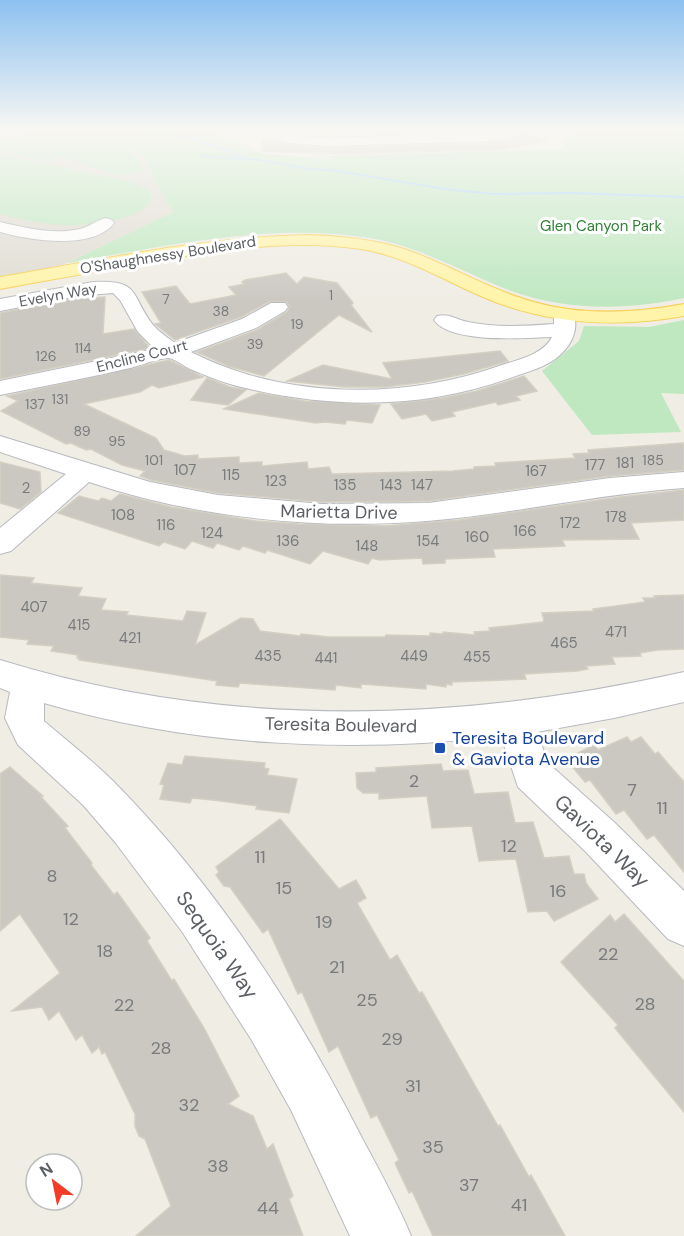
<svg xmlns="http://www.w3.org/2000/svg" width="684" height="1236" font-family="'DM Sans',sans-serif">
<style>
.education{fill:#dfdcd2}
.green{fill:#bfe8c1}
.lines{fill:none;stroke-linecap:round;stroke-linejoin:round}
.stream{fill:#a4d5ff;fill-rule:evenodd}
.building{fill:#cac8c1;stroke:#d4cfc2;stroke-width:1.5}
.minor-casing{stroke:#b7babf;stroke-width:2}
.major-casing{stroke:#f8cf54;stroke-width:2}
.minor{fill:#fff;fill-rule:evenodd}
.major{fill:#fff4a9;fill-rule:evenodd}
.transit-dot{fill:#1a4fb4;stroke:#fff;stroke-width:2}
.labels{text-anchor:middle;dominant-baseline:central;stroke-width:6;stroke-linejoin:round;paint-order:stroke}
.far-number-label{font-size:14px;fill:#787a7c}
.far-park-label{font-size:15px;fill:#308236;stroke:#fff}
.far-street-label{font-size:15px;fill:#5c6065;stroke:#fff}
.number-label{font-size:15px;fill:#787a7c}
.street-label{font-size:18px;fill:#5c6065;stroke:#fff}
.transit-label{font-size:18px;fill:#164399;stroke:#fff;text-anchor:start}
.near-number-label{font-size:18px;fill:#787a7c}
.near-street-label{font-size:21px;fill:#5c6065;stroke:#fff}
</style>
<rect width="100%" height="100%" fill="#efede4"/>
<path class="education" d="M0,129H95L109,132L145,158L155,181L173,212L54,269L0,278Z"/>
<g class="green">
<path d="M52,129H196L216,133L265,154L331,159H333L328,156L562,149L569,135H578L581,129H684V298C621,311 562,311 501,287C457,269 418,246 370,238C269,222 167,246 67,263L173,212L155,181L145,158L125,144L119,145C131,146 140,160 143,171L121,176L61,157L84,151L47,161L0,152V141Z"/>
<path d="M0,154L132,182L151,192V201C144,212 132,215 119,219C78,230 41,225 0,214Z"/>
<path d="M684,320V394L661,393L681,432L592,435L542,371L579,341L584,326L649,327Z"/>
</g>
<g class="lines">
<g class="stream">
<path d="M146,129H149L200,140L245,156L242,157L198,142Z"/>
<path d="M202,155L260,159L303,167L337,170L445,188L493,193L571,192L684,196V198L571,194L493,195L445,190L337,172L303,169L260,161L203,157Z"/>
</g>
</g>
<g class="building">
<path d="M419,129H502L316,135L419,130Z"/>
<path d="M524,134L546,141L507,149L345,154L262,151V138L290,145L327,148L488,143L513,139Z"/>
<path d="M286,273L297,284L304,277L337,283L353,303L351,305L372,332L339,315L264,376L228,366L197,352L257,330L287,312L290,307L287,302L270,301L241,317L175,340L155,324L161,323L142,292L176,286L190,304L236,295L229,287L244,284L242,282L245,280Z"/>
<path d="M105,297L103,334L134,329L150,348L0,379V313L71,299Z"/>
<path d="M500,351L508,361L464,374L425,382L385,387H345L287,381L323,365L392,379L383,363Z"/>
<path d="M169,360L203,377L159,388L152,385L140,392L84,404L156,438L164,450L185,456L198,455V459L239,457V463L262,462V466L307,462L308,469L329,467L332,474L453,471L474,469V467L496,466L495,463L575,458L573,454L589,453L588,450L684,443V470L610,476L428,501L322,502L218,493L151,480L140,476L145,471L122,465L91,449L86,450L71,443L66,444L1,411L18,401L7,396Z"/>
<path d="M524,376L537,391L516,396L520,400L498,405L496,402L452,412L455,416L432,421L426,414L402,419L391,404L443,398L477,391Z"/>
<path d="M207,378L230,387L246,390L228,405L191,400Z"/>
<path d="M259,393L305,401L380,405L372,423L347,420L345,424L325,422L316,423L224,409Z"/>
<path d="M0,462L40,472L41,492L20,509L0,503Z"/>
<path d="M684,490V520L631,523L639,539L562,540L565,546L493,549L495,557L445,559V563L423,564L422,558L379,560L372,558L368,564L323,551L310,564L267,550L265,553L243,546L239,550L217,543L213,548L192,541L185,549L164,542L159,546L58,513L79,496L98,501L102,498L111,501L120,494L171,507L256,521L299,524L385,526L459,520L620,497Z"/>
<path d="M0,575L34,578L31,583L82,588L78,596L106,599L101,610L128,612L126,615L183,621L187,611L206,613L195,645L241,618L253,619L260,631L300,636L301,634L329,637H385L386,635L430,636V633L443,634V632L475,635L474,632L490,631L489,628L543,622L544,620L542,613L594,611L593,609L645,602L643,598H655L654,596L684,595V649L657,650L640,653L641,656L612,657L615,664L586,666L588,669L577,671L524,674L526,679L452,682V685L446,684V687L426,684V689L361,684V688L336,685L335,690L240,683L238,687L216,685L217,681L79,660L80,658H77L78,655L51,651L54,646L27,644L29,640L0,637Z"/>
<path d="M627,737L631,742L641,737L655,754L658,752L684,782V872L654,835L647,839L624,810L616,814L590,780L585,782L566,759L594,745L598,750Z"/>
<path d="M185,756L265,763L264,768L269,769L267,775L297,779L289,813L256,809L257,806L213,800L192,798L190,803L160,799L164,785L160,784L168,763L182,765Z"/>
<path d="M441,764L443,771L468,770L474,794L508,792L515,823L533,822L544,858L569,856L574,874H584L586,883L598,899L554,921L547,911L528,912L516,859L479,861L472,826L432,828L427,796L379,799V793H363L357,788L356,773L376,772V768Z"/>
<path d="M10,767L43,796L41,797L68,826L65,828L92,863L91,865L114,895L117,892L150,938L147,941L172,981L174,979L180,989L204,1028L239,1096L228,1104L253,1116L267,1149L273,1144L293,1196L289,1199L303,1236H136L171,1206L145,1139L139,1136L135,1126V1114L105,1052L102,1054L99,1047L92,1053L82,1035L76,1040L59,1011L49,1020L42,1007L12,1011L60,973L20,914L0,931V774Z"/>
<path d="M280,819L339,889L356,880L366,898L357,903L390,960L397,955L419,993L422,992L498,1126L500,1125L529,1177L531,1175L565,1236H433L412,1191L409,1193L395,1163L399,1160L377,1115L371,1118L338,1046L329,1052L302,992L298,994L268,929L263,933L230,887L224,886L216,875L219,872L216,867Z"/>
<path d="M624,914L684,981V1112L615,1028L618,1025L561,962L610,915L615,922Z"/>
</g>
<g class="lines">
<defs>
<g id="minor">
<path d="M253,129H270L291,135L327,138L488,133L513,129H529L513,137L488,141L327,146L290,143L255,132Z"/>
<path d="M106,218L112,220L114,223C93,251 29,240 0,232V222C26,228 53,235 80,229C89,227 97,220 106,218Z"/>
<path d="M93,282C141,279 130,295 153,325C159,332 168,338 175,343L242,319L271,303H285L288,307L285,311L256,328L191,352C285,400 404,400 502,365C518,360 544,354 552,337C526,338 450,344 434,320L437,316C449,313 457,320 468,322C497,328 525,326 554,324V315L557,311H571C581,325 572,345 560,355C547,367 527,372 510,378C421,410 328,409 237,386C221,382 205,375 190,369C184,366 175,359 169,358C162,357 138,366 130,368C87,378 43,386 0,395V381L155,349L138,332L120,300L113,293L77,296L0,311V299Z"/>
<path d="M0,436L150,482L218,495L322,504L428,503L610,478L684,472V488C597,494 513,514 427,521C314,530 197,518 89,482L11,551L0,554V528L66,474L0,452Z"/>
<path d="M0,660C225,730 456,723 684,672V702L614,718L537,732L548,763L615,823L684,891V946L668,939L585,851L518,787L501,736C351,754 190,746 44,703V721C67,741 92,760 113,781C215,884 297,1010 362,1138C379,1170 397,1202 411,1236H350L291,1110L251,1039L183,933L115,842L83,805L18,745L5,718L10,692L0,688Z"/>
</g>
<path id="major" d="M307,235C341,236 374,239 407,250C450,265 490,290 534,302C583,316 635,313 684,304V316C616,328 548,325 483,297C443,280 405,256 361,249C284,238 205,252 130,266C87,273 43,281 0,289V277L18,274C114,257 210,237 307,235Z"/>
</defs>
<use href="#minor" class="minor-casing"/>
<use href="#major" class="major-casing"/>
<use href="#minor" class="minor"/>
<use href="#major" class="major"/>
</g>
<linearGradient id="sky" x2="0" y2="1"><stop stop-color="#8dc1f1"/><stop offset="0.43" stop-color="#f8f7f3"/><stop offset="1" stop-color="#f8f7f3" stop-opacity="0"/></linearGradient>
<rect width="684" height="302" fill="url(#sky)"/>
<rect class="transit-dot" x="434" y="742" width="12" height="12" rx="3"/>
<g class="labels">
<g class="far-number-label">
<text x="331" y="295">1</text>
<text x="166" y="299">7</text>
<text x="221" y="311">38</text>
<text x="297" y="324">19</text>
<text x="255" y="344">39</text>
<text x="83" y="348">114</text>
<text x="46" y="356">126</text>
<text x="60" y="399">131</text>
<text x="35" y="404">137</text>
<text x="82" y="431">89</text>
<text x="117" y="441">95</text>
<text x="154" y="460">101</text>
<text x="653" y="460">185</text>
</g>
<g class="far-park-label">
<text x="601" y="226">Glen Canyon Park</text>
</g>
<g class="far-street-label">
<text transform="translate(168 255) rotate(-9)">O'Shaughnessy Boulevard</text>
<text transform="translate(58 295) rotate(-10)">Evelyn Way</text>
<text transform="translate(142 356) rotate(-14)">Encline Court</text>
</g>
<g class="number-label">
<text x="625" y="463">181</text>
<text x="595" y="465">177</text>
<text x="185" y="470">107</text>
<text x="536" y="471">167</text>
<text x="231" y="475">115</text>
<text x="276" y="481">123</text>
<text x="345" y="485">135</text>
<text x="391" y="485">143</text>
<text x="422" y="485">147</text>
<text x="26" y="488">2</text>
<text x="123" y="515">108</text>
<text x="616" y="517">178</text>
<text x="570" y="523">172</text>
<text x="166" y="525">116</text>
<text x="525" y="531">166</text>
<text x="212" y="533">124</text>
<text x="477" y="537">160</text>
<text x="288" y="541">136</text>
<text x="428" y="541">154</text>
<text x="367" y="546">148</text>
<text x="34" y="607">407</text>
<text x="79" y="625">415</text>
<text x="616" y="632">471</text>
<text x="130" y="638">421</text>
<text x="564" y="643">465</text>
<text x="268" y="656">435</text>
<text x="414" y="656">449</text>
<text x="477" y="657">455</text>
<text x="326" y="658">441</text>
</g>
<g class="street-label">
<text transform="translate(339 512) rotate(1)">Marietta Drive</text>
<text transform="translate(341 725) rotate(1)">Teresita Boulevard</text>
</g>
<g class="transit-label">
<text x="452" y="738">Teresita Boulevard<tspan x="452" dy="21">&amp; Gaviota Avenue</tspan></text>
</g>
<g class="near-number-label">
<text x="414" y="781">2</text>
<text x="632" y="790">7</text>
<text x="662" y="808">11</text>
<text x="509" y="846">12</text>
<text x="260" y="857">11</text>
<text x="52" y="876">8</text>
<text x="284" y="888">15</text>
<text x="558" y="891">16</text>
<text x="71" y="919">12</text>
<text x="324" y="922">19</text>
<text x="105" y="951">18</text>
<text x="608" y="954">22</text>
<text x="337" y="967">21</text>
<text x="367" y="1000">25</text>
<text x="645" y="1004">28</text>
<text x="124" y="1005">22</text>
<text x="392" y="1039">29</text>
<text x="161" y="1048">28</text>
<text x="413" y="1086">31</text>
<text x="189" y="1105">32</text>
<text x="433" y="1147">35</text>
<text x="218" y="1166">38</text>
<text x="469" y="1185">37</text>
<text x="519" y="1205">41</text>
<text x="268" y="1208">44</text>
</g>
<g class="near-street-label">
<text transform="translate(602 841) rotate(44)">Gaviota Way</text>
<text transform="translate(217 945) rotate(55)">Sequoia Way</text>
</g>
</g>
<g transform="translate(54 1182) rotate(328)"><circle r="28" fill="#ffffff" stroke="#bebfc1" stroke-width="1.5"/>
<path d="M0-4.5L10 22L0 15L-10 22Z" fill="#f13d28"/>
<text y="-9" font-size="16" font-weight="bold" text-anchor="middle" fill="#5c6065">N</text>
</g>
</svg>
